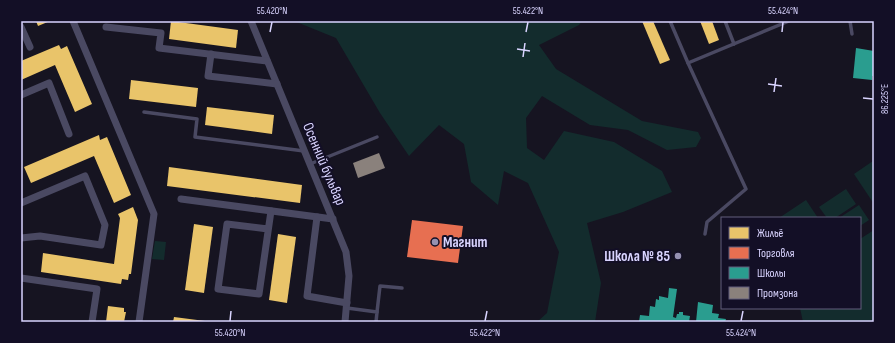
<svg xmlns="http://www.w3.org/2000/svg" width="895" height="343" font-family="'Sofia Sans Condensed',sans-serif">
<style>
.green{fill:#132c2d}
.homes{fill:#e9c46a}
.shops{fill:#e76f51}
.schools{fill:#2a9d8f}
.industry{fill:#8a817c}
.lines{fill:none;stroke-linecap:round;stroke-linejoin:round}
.lane{stroke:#4a4962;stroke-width:3.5}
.street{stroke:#4a4962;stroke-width:7}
.ticks{fill:none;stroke:#d9d4ff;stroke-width:1.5}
.poi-dot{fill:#9591b1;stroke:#130f26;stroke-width:1.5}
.labels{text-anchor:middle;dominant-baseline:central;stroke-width:4;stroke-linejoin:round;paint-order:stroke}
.street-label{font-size:15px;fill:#d9d4ff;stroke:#130f26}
.poi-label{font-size:15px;font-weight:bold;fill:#d9d4ff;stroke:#130f26;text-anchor:start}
.neatline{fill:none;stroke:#d9d4ff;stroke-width:1.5}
.ticks-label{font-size:10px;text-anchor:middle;fill:#d9d4ff}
</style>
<rect width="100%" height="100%" fill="#161421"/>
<g class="green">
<path d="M294,21H582L579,25L539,45L556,69L642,121L698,132L701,138L696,147L667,150L628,130L590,125L542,96L526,118L527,148L544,160L564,131L614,142L662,171L672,192L623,212L587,223L601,283L595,322H537L547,313L559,252L528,183L504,171L498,205L471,182L464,144L439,125L409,156L380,113L336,38Z"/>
<path d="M873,161L874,162V204L854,174Z"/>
<path d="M846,189L856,204L835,218H827L819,207Z"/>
<path d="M806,200L818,218H779Z"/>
<path d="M859,205L869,220L860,226V218H839Z"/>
<path d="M874,230V322H803L800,308H860V239Z"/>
<path d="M155,241L166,242L164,260L152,259Z"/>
</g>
<g class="homes">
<path d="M36,21H50L38,26Z"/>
<path d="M171,21L238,30L236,48L169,39Z"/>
<path d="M642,21H653L670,60L660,64Z"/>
<path d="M700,21H712L719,40L709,44Z"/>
<path d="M59,45L61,49L67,46L92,104L75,112L55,65L21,80V61Z"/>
<path d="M131,80L198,88L196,107L129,99Z"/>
<path d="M207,107L274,115L272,134L205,125Z"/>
<path d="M99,135L100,140L107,137L131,195L114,203L94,156L31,183L24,167Z"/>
<path d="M169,167L302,185L300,203L167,186Z"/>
<path d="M133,207L138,220L131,274H129L128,280L122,279L121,284L41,272L43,253L114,264L120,218L118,214Z"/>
<path d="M194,224L213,227L204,293L185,290Z"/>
<path d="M278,234L296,237L287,303L269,300Z"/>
<path d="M108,306L124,308V312H126L124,322H106Z"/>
<path d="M174,317L205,321V322H173Z"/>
</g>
<path class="shops" d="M412,220L463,226L458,263L407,257Z"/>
<g class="schools">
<path d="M856,48L874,51V76H872V80L853,78Z"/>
<path d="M669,288L677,289L673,317L676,318L677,314H679V312H683V315L690,316L689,322H639L640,315L649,316L650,306L655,307L656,299L659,300V296L668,298Z"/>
<path d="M698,302L713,305L712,313L719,314L718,318L726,319L725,322H696Z"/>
</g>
<path class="industry" d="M379,153L385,168L358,178L353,163Z"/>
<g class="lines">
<g class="lane">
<path d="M670,21L688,63"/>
<path d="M725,21L734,44"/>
<path d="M850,21L852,34"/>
<path d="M144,112L197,119L195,137L304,151"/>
<path d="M310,164L377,137"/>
<path d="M705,234L707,222L746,189L688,63L789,21"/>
<path d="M347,308L377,312L376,322"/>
<path d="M377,312L380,286L402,288"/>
</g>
<g class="street">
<path d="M73,21L154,214L139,322"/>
<path d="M251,21L346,252L349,276L345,322"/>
<path d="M21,27L30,47"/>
<path d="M106,27L161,33L159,48L267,61"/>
<path d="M211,54L208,76L277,84"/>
<path d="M21,95L49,83L69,134"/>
<path d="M181,199L333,219"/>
<path d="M21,203L85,176L105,225L101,245L40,236L21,238"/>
<path d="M317,217L307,296L347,303"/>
<path d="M268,229L227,224L218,289L259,294L271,211"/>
<path d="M21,278L97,289L92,322"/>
</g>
</g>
<path class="ticks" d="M270,32L272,22M526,32L528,22M782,32L783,22M517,49L530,51M523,57L525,43M768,84L782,86M774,92L776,78M863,98L873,99M230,321L231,311M485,321L487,311M741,321L743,311"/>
<g class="poi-dot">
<circle cx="435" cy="242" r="4"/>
<circle cx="678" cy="256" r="4"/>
</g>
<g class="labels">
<g class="street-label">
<text transform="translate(324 164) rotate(67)">Осенний бульвар</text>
</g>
<g class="poi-label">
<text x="443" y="242">Магнит</text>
<text x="670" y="256" text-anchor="end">Школа № 85</text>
</g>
</g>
<rect width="895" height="343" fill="none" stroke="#130f26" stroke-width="44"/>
<rect x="721" y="217" width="140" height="92" fill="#130f26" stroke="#625e7d"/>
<rect x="729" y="227" width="20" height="12" fill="#e9c46a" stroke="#625e7d"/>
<text x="757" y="237" font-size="12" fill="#d9d4ff">Жильё</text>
<rect x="729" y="247" width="20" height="12" fill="#e76f51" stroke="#625e7d"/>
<text x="757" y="257" font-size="12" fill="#d9d4ff">Торговля</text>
<rect x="729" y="267" width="20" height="12" fill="#2a9d8f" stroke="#625e7d"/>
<text x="757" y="277" font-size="12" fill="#d9d4ff">Школы</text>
<rect x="729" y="287" width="20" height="12" fill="#8a817c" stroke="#625e7d"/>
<text x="757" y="297" font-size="12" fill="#d9d4ff">Промзона</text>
<rect x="22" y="22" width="851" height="299" class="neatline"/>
<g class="ticks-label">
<text x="272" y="14">55.420°N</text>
<text x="528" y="14">55.422°N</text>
<text x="783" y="14">55.424°N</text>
<text transform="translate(884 99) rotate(-90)" y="4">86.225°E</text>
<text x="230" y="336">55.420°N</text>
<text x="485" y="336">55.422°N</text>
<text x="741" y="336">55.424°N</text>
</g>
</svg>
